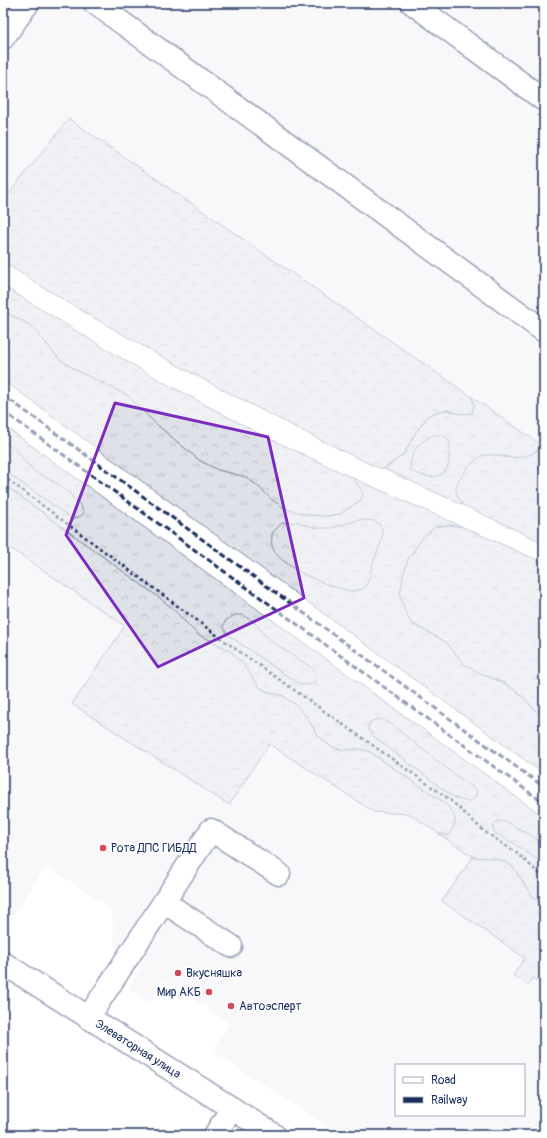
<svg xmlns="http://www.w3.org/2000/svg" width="547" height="1138" font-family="Pangolin,sans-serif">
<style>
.built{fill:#eff0f4;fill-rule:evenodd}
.grass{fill:url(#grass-tufts);stroke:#7c88a2}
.forest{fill:url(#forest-crowns);stroke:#7c88a2}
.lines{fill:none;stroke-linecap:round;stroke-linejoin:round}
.minor-casing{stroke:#1b2f5e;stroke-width:25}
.path{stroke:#1b2f5e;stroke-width:2.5;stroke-dasharray:3 3;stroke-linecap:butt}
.minor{stroke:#fff;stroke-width:22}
.rail{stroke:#1b2f5e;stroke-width:3;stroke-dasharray:6 3;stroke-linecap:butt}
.marked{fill:none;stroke:#7b2cbf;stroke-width:3;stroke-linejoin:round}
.poi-dot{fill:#d1495b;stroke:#fff;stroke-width:1.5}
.labels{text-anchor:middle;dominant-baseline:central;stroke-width:3.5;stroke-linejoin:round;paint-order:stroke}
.poi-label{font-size:12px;fill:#1b2f5e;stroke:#fff;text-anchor:start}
.street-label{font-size:12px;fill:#1b2f5e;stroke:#fff}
</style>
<defs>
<pattern id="grass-tufts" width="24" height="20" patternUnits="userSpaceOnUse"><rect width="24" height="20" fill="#dee1e7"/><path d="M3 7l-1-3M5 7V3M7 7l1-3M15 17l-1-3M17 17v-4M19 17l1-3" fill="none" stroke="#bec1c9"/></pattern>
<pattern id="forest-crowns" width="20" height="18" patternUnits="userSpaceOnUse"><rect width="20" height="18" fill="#dee1e7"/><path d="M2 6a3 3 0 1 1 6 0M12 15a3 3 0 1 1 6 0" fill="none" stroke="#bec1c9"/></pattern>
</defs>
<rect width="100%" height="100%" fill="#fff"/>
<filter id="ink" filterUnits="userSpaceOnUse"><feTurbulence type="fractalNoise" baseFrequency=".025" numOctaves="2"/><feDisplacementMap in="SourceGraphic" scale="8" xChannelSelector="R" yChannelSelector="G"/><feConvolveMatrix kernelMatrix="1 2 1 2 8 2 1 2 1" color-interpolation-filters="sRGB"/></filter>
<g filter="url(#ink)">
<g class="built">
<path d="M3,3H544V447L69,120L3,201Z"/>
<path d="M3,543L125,626L72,704L229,805L269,744L374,812L410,814L473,857L442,901L525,958L514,975L528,984L533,978L544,985V1135H342L212,1051L229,1023L164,980L149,1003L128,989L142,966L115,948L111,908L46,866L12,918L3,912V768L5,765L3,763ZM396,1065H524V1115H396Z"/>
</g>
<g class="grass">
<path d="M3,311L32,326L59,359L78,371L127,395L155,423L199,460L218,470L246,477L259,487L272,500L309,515L325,516L340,514L361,500L359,487L353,478L463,527L449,525L435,527L423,538L408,559L411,623L446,642L454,651L482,674L504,683L518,692L544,719V774L3,380Z"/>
<path d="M472,397L543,446L533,454L522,458L484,455L468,467L457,494L463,505L384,469L404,454L415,433L429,415L439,411L447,410L460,414L474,406Z"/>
<path d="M3,425L544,817V907L532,896L513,867L503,861L492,858L473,857L439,834L448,835L445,803L368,751L358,749L344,750L331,747L318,736L308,719L283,696L268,692L259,687L230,651L214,642L197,634L181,618L157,596L3,484Z"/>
</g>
<g class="forest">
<path d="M69,119L472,397L474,406L472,413L460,414L447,410L439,411L429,415L415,433L404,454L383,469L374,466C247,405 122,338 3,262V201Z"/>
<path d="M3,286L114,354L154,377L256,432L353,478L363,493L361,500L340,514L325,516L309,515L286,509L272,500L259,487L246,477L218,470L199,460L155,423L127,395L78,371L59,359L32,326L3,311Z"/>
<path d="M433,435C438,435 444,435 448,439C452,443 449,449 449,454C449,458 450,462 448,466C442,482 421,477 410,470C410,451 417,444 433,435Z"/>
<path d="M3,441L17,451L26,463L35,472L60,485L70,494L80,505L84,513L81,516L73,519L3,470Z"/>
<path d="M543,446L544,447V543L463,505C460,500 455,494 456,488C458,477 473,459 484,455C488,454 495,455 499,456C518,460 528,458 543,446Z"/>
<path d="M3,484L157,596L171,607L197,634L214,642L230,651L244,665L259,687L268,692L283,696L296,705L308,719L318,736L331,747L344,750L358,749L368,751L445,803C456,817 460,821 448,835L439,834L410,814L374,812L269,744L229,805L72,704L125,626L3,543Z"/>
<path d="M358,520C363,520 369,520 374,521C392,528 376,552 373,563C369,575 372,578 363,589C359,590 355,591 351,591C331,588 278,567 272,546C271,542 272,537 272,533L282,523L297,522L316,528H331Z"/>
<path d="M449,525L463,527L544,563V719L518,692L504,683L482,674L464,664L446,642L411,623L404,609L400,595L403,576L408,559L423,538L435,527Z"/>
<path d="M235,615H243L255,623L263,633L274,643L313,669L317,675L316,681L310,685L299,684L228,635L223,627L226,620Z"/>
<path d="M378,719L388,722L450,771L476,790V796L468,802L455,798L373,736L368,729L370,722Z"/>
<path d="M498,821L507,822L544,843V865L515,844L494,832L493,825Z"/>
<path d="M473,857L492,858L503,861L513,867L532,896L544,907V985L533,978L528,985L513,975L525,958L442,901Z"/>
</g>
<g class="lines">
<defs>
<g id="minor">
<path d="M95,3L544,331"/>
<path d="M412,3L544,100"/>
<path d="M3,38L28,3"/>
<path d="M164,902L231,946"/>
<path id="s1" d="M3,963L274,1135"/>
<path d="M88,1018L211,830L279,874"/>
<path d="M215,1135L232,1108"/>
</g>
</defs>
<use href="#minor" class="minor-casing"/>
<path class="path" d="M3,476L226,642L449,799L485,832L518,854L544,878"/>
<use href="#minor" class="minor"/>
<g class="rail">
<path d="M3,395L544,787"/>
<path d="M3,411L544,803"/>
</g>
</g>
</g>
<path d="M0 0H547V1138H0ZM115,403L268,437L304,598L158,667L66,535Z" fill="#fff" fill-opacity=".55" fill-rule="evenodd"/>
<path class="marked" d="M115,403L268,437L304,598L158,667L66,535Z"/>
<g class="poi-dot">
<circle cx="103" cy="848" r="4"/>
<circle cx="178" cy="973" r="4"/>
<circle cx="209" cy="992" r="4"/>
<circle cx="231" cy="1006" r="4"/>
</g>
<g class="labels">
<g class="poi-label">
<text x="111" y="848">Рота ДПС ГИБДД</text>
<text x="186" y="973">Вкусняшка</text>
<text x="201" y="992" text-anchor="end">Мир АКБ</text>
<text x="239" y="1006">Автоэсперт</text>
</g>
<g class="street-label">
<text stroke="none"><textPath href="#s1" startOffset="160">Элеваторная улица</textPath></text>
</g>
</g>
<rect width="547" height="1138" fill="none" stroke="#fff" stroke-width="16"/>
<rect x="8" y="8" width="531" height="1122" fill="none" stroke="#1b2f5e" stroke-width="1.5" filter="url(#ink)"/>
<rect x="395" y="1064" width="130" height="52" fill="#ffffff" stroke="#a4acbf"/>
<rect x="403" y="1077" width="20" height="6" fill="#ffffff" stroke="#a4acbf"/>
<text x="431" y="1084" font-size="12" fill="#1b2f5e">Road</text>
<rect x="403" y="1097" width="20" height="6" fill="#1b2f5e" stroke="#a4acbf"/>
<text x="431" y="1104" font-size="12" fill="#1b2f5e">Railway</text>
</svg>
